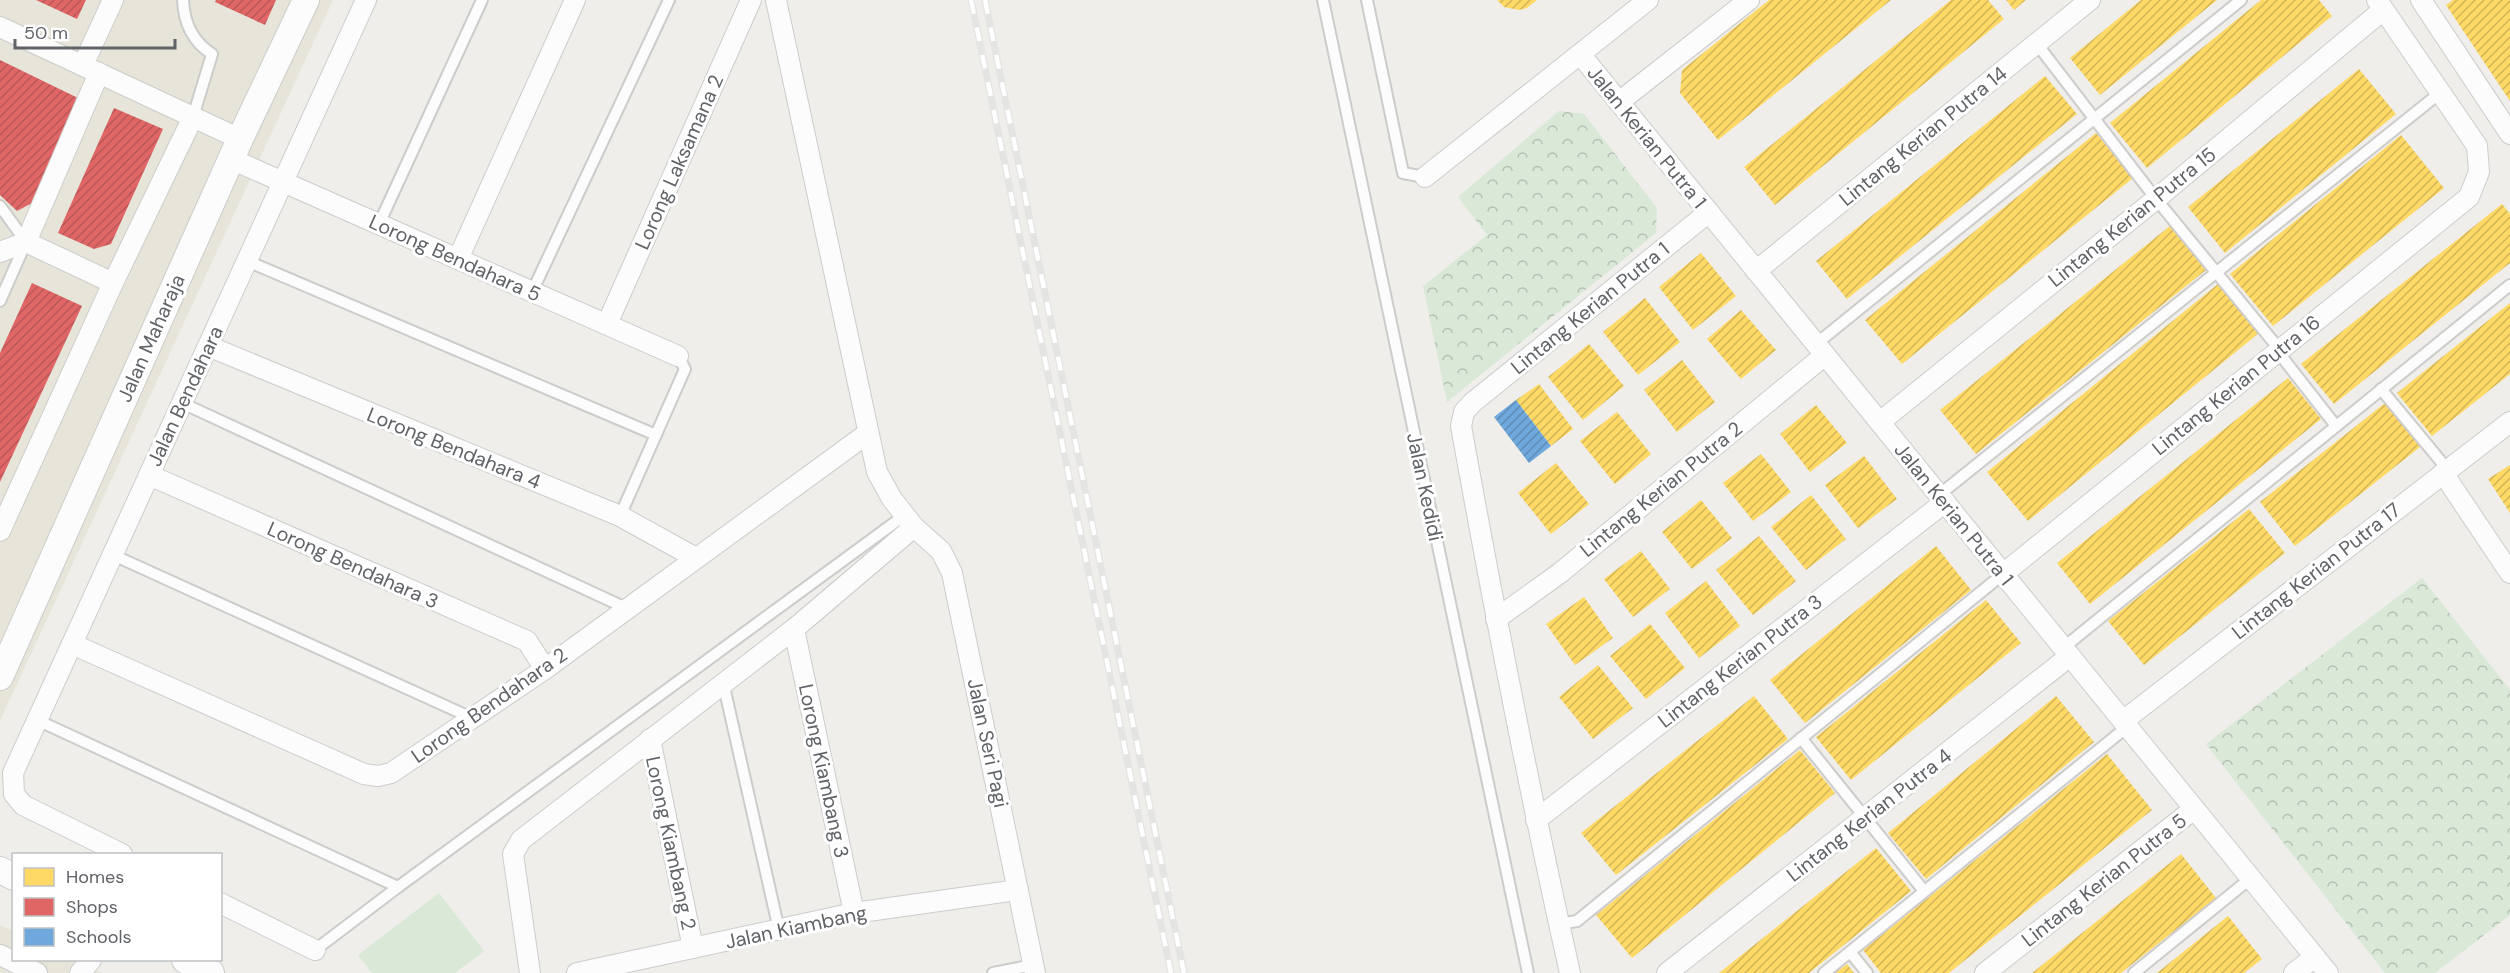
<svg xmlns="http://www.w3.org/2000/svg" width="2510" height="973" font-family="'DM Sans',sans-serif">
<style>
.commercial{fill:#e7e4d9}
.forest{fill:url(#forest-crowns)}
.garden{fill:#dae8d8}
.homes{fill:url(#homes-hatch)}
.shops{fill:url(#shops-hatch)}
.schools{fill:url(#schools-hatch)}
.lines{fill:none;stroke-linecap:round;stroke-linejoin:round}
.service-casing{stroke:#cccccb;stroke-width:14}
.minor-casing{stroke:#cccccb;stroke-width:22}
.tertiary-casing{stroke:#cccccb;stroke-width:28}
.service{stroke:#fdfcfc;stroke-width:10}
.minor{stroke:#fdfcfc;stroke-width:20}
.tertiary{stroke:#fdfcfc;stroke-width:26}
.rail-casing{stroke:#e4e4e3;stroke-width:7}
.rail{stroke:#fff;stroke-width:4.5;stroke-dasharray:14;stroke-linecap:butt}
.labels{text-anchor:middle;dominant-baseline:central;stroke-width:6;stroke-linejoin:round;paint-order:stroke}
.street-label{font-size:20px;fill:#606367;stroke:#fff}
</style>
<defs>
<pattern id="forest-crowns" width="20" height="18" patternUnits="userSpaceOnUse" patternTransform="scale(1.5)"><rect width="20" height="18" fill="#dae8d8"/><path d="M2 6a3 3 0 1 1 6 0M12 15a3 3 0 1 1 6 0" fill="none" stroke="#b4c0b3"/></pattern>
<pattern id="homes-hatch" width="6" height="6" patternUnits="userSpaceOnUse" patternTransform="scale(1.5)"><rect width="6" height="6" fill="#ffd966"/><path d="M-1 1l2-2M0 6l6-6M5 7l2-2" fill="none" stroke="#d2b458"/></pattern>
<pattern id="shops-hatch" width="6" height="6" patternUnits="userSpaceOnUse" patternTransform="scale(1.5)"><rect width="6" height="6" fill="#e06666"/><path d="M-1 1l2-2M0 6l6-6M5 7l2-2" fill="none" stroke="#b95858"/></pattern>
<pattern id="schools-hatch" width="6" height="6" patternUnits="userSpaceOnUse" patternTransform="scale(1.5)"><rect width="6" height="6" fill="#6fa8dc"/><path d="M-1 1l2-2M0 6l6-6M5 7l2-2" fill="none" stroke="#5f8cb6"/></pattern>
</defs>
<rect width="100%" height="100%" fill="#efeeea"/>
<g class="commercial">
<path d="M0,0H333L0,721Z"/>
<path d="M0,925L13,931L14,960H74L103,973H0Z"/>
</g>
<g class="forest">
<path d="M1559,111L1584,114L1657,208L1656,233L1447,402L1423,286L1487,235L1458,197Z"/>
<path d="M2422,578L2510,690V915L2435,973H2385L2206,744Z"/>
</g>
<path class="garden" d="M439,893L484,951L455,973H372L358,955Z"/>
<g class="homes">
<path d="M1497,0H1537L1527,8L1519,10L1504,7Z"/>
<path d="M1769,0H1891L1718,140L1680,93L1682,70Z"/>
<path d="M1951,0H1988L2004,19L1775,205L1744,167Z"/>
<path d="M2006,0H2026L2014,10Z"/>
<path d="M2141,0H2217L2100,95L2070,58Z"/>
<path d="M2261,0H2319L2332,16L2147,168L2110,123Z"/>
<path d="M2453,0H2510V101L2446,5Z"/>
<path d="M2359,69L2396,114L2225,253L2188,207Z"/>
<path d="M2045,76L2077,114L1847,299L1816,261Z"/>
<path d="M2096,133L2133,178L1902,364L1865,320Z"/>
<path d="M2401,135L2444,188L2273,326L2230,274Z"/>
<path d="M2502,204L2510,214V263L2334,404L2301,364Z"/>
<path d="M2170,226L2206,270L1976,454L1940,410Z"/>
<path d="M1701,253L1736,296L1693,330L1659,287Z"/>
<path d="M2218,284L2259,333L2028,521L1987,472Z"/>
<path d="M1645,298L1680,342L1638,375L1603,332Z"/>
<path d="M2510,303V374L2432,436L2397,393Z"/>
<path d="M1741,310L1776,350L1741,379L1707,339Z"/>
<path d="M1589,344L1624,386L1583,420L1548,377Z"/>
<path d="M1682,360L1715,402L1677,432L1644,390Z"/>
<path d="M2288,378L2321,419L2090,604L2057,563Z"/>
<path d="M1539,384L1573,429L1551,446L1516,400Z"/>
<path d="M2385,403L2420,447L2295,546L2260,502Z"/>
<path d="M1816,405L1847,443L1810,472L1780,434Z"/>
<path d="M1617,412L1651,454L1615,484L1580,441Z"/>
<path d="M1761,454L1791,492L1753,521L1723,483Z"/>
<path d="M1864,456L1897,499L1858,528L1825,485Z"/>
<path d="M1556,463L1589,504L1551,534L1518,493Z"/>
<path d="M2510,465V513L2488,479Z"/>
<path d="M1811,495L1846,539L1806,570L1771,527Z"/>
<path d="M1701,500L1732,538L1692,569L1662,532Z"/>
<path d="M2249,509L2285,553L2144,665L2108,621Z"/>
<path d="M1759,536L1796,581L1753,615L1716,570Z"/>
<path d="M1936,546L1971,590L1805,723L1770,680Z"/>
<path d="M1641,551L1670,589L1633,617L1604,579Z"/>
<path d="M1706,581L1740,626L1699,658L1665,613Z"/>
<path d="M1584,597L1613,638L1575,665L1546,624Z"/>
<path d="M1986,600L2021,643L1851,780L1816,737Z"/>
<path d="M1650,624L1685,668L1646,699L1610,656Z"/>
<path d="M1598,665L1633,708L1593,739L1559,697Z"/>
<path d="M1754,696L1788,739L1616,875L1581,833Z"/>
<path d="M2056,696L2094,742L1926,879L1888,833Z"/>
<path d="M1800,750L1835,793L1632,958L1596,915Z"/>
<path d="M2107,754L2152,810L1949,973H1881L1863,950Z"/>
<path d="M1876,848L1911,891L1880,916L1809,973H1719Z"/>
<path d="M2181,854L2216,898L2121,973H2032Z"/>
<path d="M2228,916L2262,959L2244,973H2157Z"/>
<path d="M1847,964L1854,973H1835Z"/>
</g>
<g class="shops">
<path d="M36,0H86L77,19Z"/>
<path d="M216,0H276L265,25L215,2Z"/>
<path d="M0,60L80,99L32,203L17,211L0,195Z"/>
<path d="M114,108L163,129L111,244L94,249L58,233Z"/>
<path d="M32,283L82,306L0,482V353Z"/>
</g>
<path class="schools" d="M1516,400L1551,446L1529,463L1494,417Z"/>
<g class="lines">
<defs>
<g id="service">
<path d="M183,0C184,23 193,42 212,54L193,117"/>
<path d="M1323,0L1528,973"/>
<path d="M1367,0L1403,173L1425,177"/>
<path d="M2037,44L2156,199L2280,350"/>
<path d="M0,206L26,242L0,301"/>
<path d="M379,224L482,0"/>
<path d="M247,261L656,435"/>
<path d="M532,292L669,0"/>
<path d="M1816,344L2241,0"/>
<path d="M2278,352L2336,426"/>
<path d="M2381,389L2448,470"/>
<path d="M182,403L626,608"/>
<path d="M1939,495L2441,92"/>
<path d="M620,516L685,369L678,356"/>
<path d="M113,555L472,718"/>
<path d="M2063,648L2510,285"/>
<path d="M723,682L779,930"/>
<path d="M37,720L398,887L315,950"/>
<path d="M1801,738L1924,891"/>
<path d="M398,887L905,515"/>
<path d="M1559,924L1577,921L2003,574"/>
<path d="M1850,952L1867,973"/>
<path d="M993,973L1033,965"/>
<path d="M1824,973L2127,727"/>
<path d="M2134,973L2251,878"/>
</g>
<g id="minor">
<path d="M776,0L877,472L892,499L914,527L941,551L952,573L1035,973"/>
<path d="M2421,0L2510,134"/>
<path d="M0,27L240,139"/>
<path d="M1580,54L2328,973"/>
<path d="M83,65L113,0"/>
<path d="M1619,102L1749,0"/>
<path d="M231,159L678,356"/>
<path d="M1425,177L1648,0"/>
<path d="M26,242L113,283"/>
<path d="M0,252L26,242L99,73"/>
<path d="M458,259L575,0"/>
<path d="M1756,271L2090,0"/>
<path d="M607,324L751,0"/>
<path d="M208,346L620,516L696,558"/>
<path d="M1880,422L2156,199L2383,10"/>
<path d="M2443,473L2510,573"/>
<path d="M149,475L527,641L545,669"/>
<path d="M0,531L113,283L193,117"/>
<path d="M2003,574L2469,197L2479,172L2477,146L2377,0"/>
<path d="M1496,619L1560,573L1825,355"/>
<path d="M794,629L854,913"/>
<path d="M72,644L364,774L378,776L391,773L545,669L868,433"/>
<path d="M2123,721L2510,422"/>
<path d="M650,739L693,948"/>
<path d="M1536,820L1945,502"/>
<path d="M122,854L23,805L14,794L13,773L366,0"/>
<path d="M220,903L315,950"/>
<path d="M0,955L37,973"/>
<path d="M80,973L91,960"/>
<path d="M530,973L513,854L521,840L794,629L914,527"/>
<path d="M577,973L854,913L1018,890"/>
<path d="M1570,973C1529,791 1494,609 1461,426L1464,412L1472,403L1709,212"/>
<path d="M1667,973L2070,656"/>
<path d="M1985,973L2194,809"/>
<path d="M2294,973L2315,957"/>
</g>
<g id="tertiary">
<path d="M0,677L240,139L306,0"/>
<path d="M0,870L14,877"/>
<path d="M185,960L211,973"/>
</g>
</defs>
<use href="#service" class="service-casing"/>
<use href="#minor" class="minor-casing"/>
<use href="#tertiary" class="tertiary-casing"/>
<use href="#service" class="service"/>
<use href="#minor" class="minor"/>
<use href="#tertiary" class="tertiary"/>
<defs>
<g id="rail">
<path d="M971,0L1171,973"/>
<path d="M985,0L1184,973"/>
</g>
</defs>
<use href="#rail" class="rail-casing"/>
<use href="#rail" class="rail"/>
</g>
<g class="labels">
<g class="street-label">
<text transform="translate(1923 136) rotate(-39)">Lintang Kerian Putra 14</text>
<text transform="translate(1647 137) rotate(51)">Jalan Kerian Putra 1</text>
<text transform="translate(679 162) rotate(-66)">Lorong Laksamana 2</text>
<text transform="translate(2132 217) rotate(-39)">Lintang Kerian Putra 15</text>
<text transform="translate(455 258) rotate(24)">Lorong Bendahara 5</text>
<text transform="translate(1590 308) rotate(-39)">Lintang Kerian Putra 1</text>
<text transform="translate(151 338) rotate(-66)">Jalan Maharaja</text>
<text transform="translate(2236 385) rotate(-39)">Lintang Kerian Putra 16</text>
<text transform="translate(185 396) rotate(-65)">Jalan Bendahara</text>
<text transform="translate(454 448) rotate(22)">Lorong Bendahara 4</text>
<text transform="translate(1425 487) rotate(78)">Jalan Kedidi</text>
<text transform="translate(1661 489) rotate(-39)">Lintang Kerian Putra 2</text>
<text transform="translate(1954 514) rotate(51)">Jalan Kerian Putra 1</text>
<text transform="translate(353 565) rotate(24)">Lorong Bendahara 3</text>
<text transform="translate(2316 571) rotate(-38)">Lintang Kerian Putra 17</text>
<text transform="translate(1740 661) rotate(-38)">Lintang Kerian Putra 3</text>
<text transform="translate(489 705) rotate(-35)">Lorong Bendahara 2</text>
<text transform="translate(988 743) rotate(78)">Jalan Seri Pagi</text>
<text transform="translate(824 771) rotate(78)">Lorong Kiambang 3</text>
<text transform="translate(1869 815) rotate(-38)">Lintang Kerian Putra 4</text>
<text transform="translate(671 843) rotate(78)">Lorong Kiambang 2</text>
<text transform="translate(2104 880) rotate(-38)">Lintang Kerian Putra 5</text>
<text transform="translate(796 927) rotate(-12)">Jalan Kiambang</text>
</g>
</g>
<rect x="12" y="853" width="210" height="108" fill="#ffffff" stroke="#bfc1c2" stroke-width="1.5"/>
<rect x="24" y="868" width="30" height="18" fill="#ffd966" stroke="#bfc1c2" stroke-width="1.5"/>
<text x="66" y="883" font-size="18" fill="#606367">Homes</text>
<rect x="24" y="898" width="30" height="18" fill="#e06666" stroke="#bfc1c2" stroke-width="1.5"/>
<text x="66" y="913" font-size="18" fill="#606367">Shops</text>
<rect x="24" y="928" width="30" height="18" fill="#6fa8dc" stroke="#bfc1c2" stroke-width="1.5"/>
<text x="66" y="943" font-size="18" fill="#606367">Schools</text>
<path d="M15 39v9h160v-9" fill="none" stroke="#606367" stroke-width="3"/>
<text x="24" y="39" font-size="18" fill="#606367" stroke="#ffffff" stroke-width="4.5" paint-order="stroke">50 m</text>
</svg>
